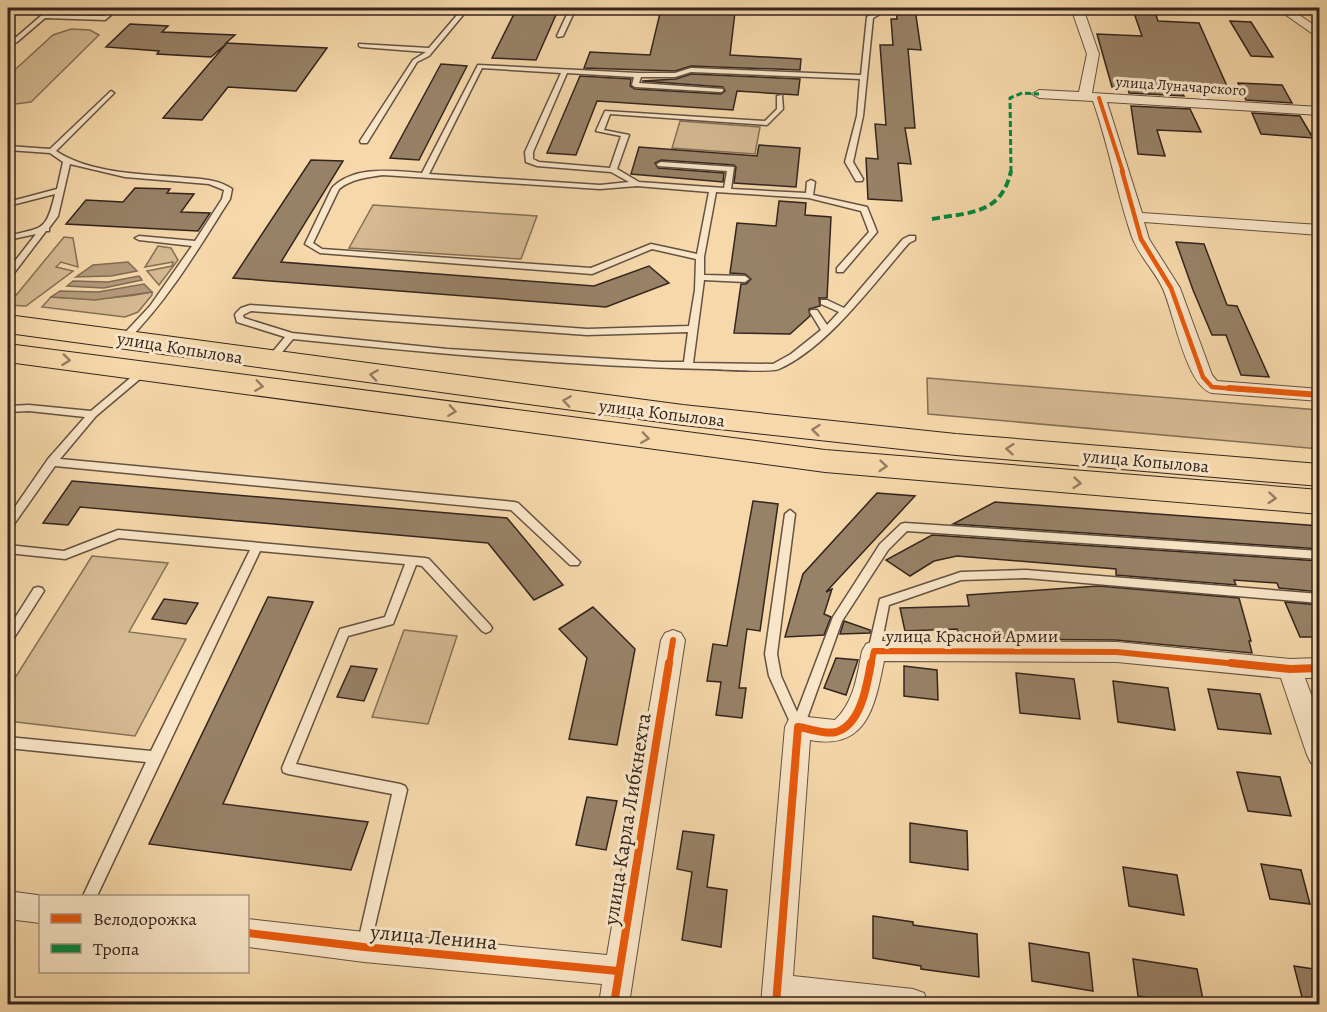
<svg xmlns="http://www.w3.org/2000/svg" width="1327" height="1012" font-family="Alegreya,serif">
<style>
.green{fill:#d5ba92;stroke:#847058;stroke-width:1.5}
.water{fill:#b49b7b;stroke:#806c56;stroke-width:1.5}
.building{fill:#988267;stroke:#33251f;stroke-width:1.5}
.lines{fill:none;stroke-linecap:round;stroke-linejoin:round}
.service-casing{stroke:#645242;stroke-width:3}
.minor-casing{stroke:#645242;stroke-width:2}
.primary-casing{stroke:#33251f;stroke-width:2}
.service{fill:#f9e6c8;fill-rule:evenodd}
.minor{fill:#f9e6c8;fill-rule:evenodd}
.primary{fill:#f6d8aa;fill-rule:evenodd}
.quiet-far1{stroke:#00873e;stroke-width:3;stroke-dasharray:6 3;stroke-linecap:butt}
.quiet{stroke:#00873e;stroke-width:4;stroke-dasharray:8 4;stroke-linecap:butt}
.cycleway-far3-casing{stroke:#f9e6c8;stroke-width:6}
.cycleway-far2-casing{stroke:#f9e6c8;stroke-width:8}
.cycleway-far1-casing{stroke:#f9e6c8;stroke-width:10}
.cycleway-casing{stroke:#f9e6c8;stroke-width:11}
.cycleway-far3{stroke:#e8590c;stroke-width:4}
.cycleway-far2{stroke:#e8590c;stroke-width:4.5}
.cycleway-far1{stroke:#e8590c;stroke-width:6}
.cycleway{stroke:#e8590c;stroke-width:8}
.oneway{stroke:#947e64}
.labels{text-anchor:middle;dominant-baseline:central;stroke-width:6;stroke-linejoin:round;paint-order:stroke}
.far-street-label{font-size:15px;fill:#33251f;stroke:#f9e6c8}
.street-label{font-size:18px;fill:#33251f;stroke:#f9e6c8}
.near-street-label{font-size:21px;fill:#33251f;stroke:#f9e6c8}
</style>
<rect width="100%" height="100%" fill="#f6d8aa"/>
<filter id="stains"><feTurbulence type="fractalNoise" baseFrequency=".00333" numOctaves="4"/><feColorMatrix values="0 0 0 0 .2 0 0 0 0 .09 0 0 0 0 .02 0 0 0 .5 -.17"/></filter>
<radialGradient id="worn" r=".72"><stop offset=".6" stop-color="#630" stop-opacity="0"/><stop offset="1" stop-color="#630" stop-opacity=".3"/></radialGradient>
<g class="green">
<path d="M71,29L90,30L99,35L31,102L8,105V76L53,35Z"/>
<path d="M680,121L760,127L755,154L672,148Z"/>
<path d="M373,205L537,216L521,259L349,248Z"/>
<path d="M64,237L73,238L78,267L61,262L56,267L73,271L26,306L8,305Z"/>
<path d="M158,246L171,248L178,260L159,285L147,271L172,266L173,262L145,267Z"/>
<path d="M152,292V295L138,312L125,317L42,307L51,297C86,300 118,299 152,292Z"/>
<path d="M927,378L1319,410V449L928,414Z"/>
<path d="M92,556L168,563L129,632L186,639L135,736L8,721V689Z"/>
<path d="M404,630L457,636L428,724L372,717Z"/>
</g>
<g class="water">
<path d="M128,262L137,271L111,276L76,277L93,265Z"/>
<path d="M139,276L142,280L104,288L67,286L73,281L108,282Z"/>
<path d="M144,284L152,292L95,300L51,297L60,291L98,292Z"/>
</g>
<g class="building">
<path d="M517,8H559L536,60L492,58Z"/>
<path d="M896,8L915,9L921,50L908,49L915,128H905L911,164L898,163L902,201L868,199L866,158L878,159L875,124L886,125L880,45H893L891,19H897Z"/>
<path d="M661,9L735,12L730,55L801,59L800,70L691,66L675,71L584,68L590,52L650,55Z"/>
<path d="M1134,13L1156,15L1158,21L1199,23L1230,93L1182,91L1184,96L1129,93L1128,88L1112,87L1097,34L1142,36Z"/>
<path d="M1230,21L1251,22L1273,57L1251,56Z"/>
<path d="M130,24L168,26L162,32L235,35L226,43L327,48L296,91L228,87L202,120L163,118L226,44L211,57L157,54L159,51L106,47Z"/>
<path d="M441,64L467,66L419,160L390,158Z"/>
<path d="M691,74L800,79L798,95L737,91L733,110L597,101L576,155L547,153L580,76L631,79L630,86L635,89L721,94L725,91L723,87L642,81L676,79Z"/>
<path d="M1238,83L1282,85L1292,103L1246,100Z"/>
<path d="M1131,106L1190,109L1201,132L1157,130L1165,156L1138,154Z"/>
<path d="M1252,113L1300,116L1313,138L1261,134Z"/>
<path d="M759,145L800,148L796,187L734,183L736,167L734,165L661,160L655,163L658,168L724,173L723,182L631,174L639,147L757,156Z"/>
<path d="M311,160L343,161L281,262L594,286L649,266L669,283L606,307L233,278Z"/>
<path d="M135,188L170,189L167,193L194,194L181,212L210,213L198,231L66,224L86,200L123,202Z"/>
<path d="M779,201L806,203L805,215L831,217L827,298H819L820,306L809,309L810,316L790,334L734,333L741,284H746L751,279L745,274L730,273L737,223L776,226Z"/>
<path d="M1176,242L1204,244L1227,305L1237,306L1269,377L1241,375L1226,335H1212L1193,290Z"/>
<path d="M72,481L507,518L563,585L534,600L488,543L80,507L68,525L43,523Z"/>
<path d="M877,493L915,496L826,592L832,589L824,614L831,617L824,635L785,637L803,574Z"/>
<path d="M753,501L778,504L760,631L747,629L739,688H746L742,718L716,715L721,682L707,681L713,644L727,646Z"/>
<path d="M995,502L1320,526V549L953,524Z"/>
<path d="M932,535L1320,561V592L1279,588L1277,583L1234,580L1236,585L1116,575V569L957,556L934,561L910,576L886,560Z"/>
<path d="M1098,586L1239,598L1251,641H1249L1252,653L1116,640L962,639L957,629L905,631L900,608L969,606L967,595Z"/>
<path d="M268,597L313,602L223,804L368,822L351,870L149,844Z"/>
<path d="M164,599L198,603L186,624L152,619Z"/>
<path d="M1285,602L1320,605V637H1300Z"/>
<path d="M593,607L635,649L617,745L569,739L587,658L559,629Z"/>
<path d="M844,621L870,630V633L840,634Z"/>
<path d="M836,658L858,660L846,695L824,688Z"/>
<path d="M351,666L377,669L364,701L337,697Z"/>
<path d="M904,666L937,670L938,700L904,696Z"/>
<path d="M1016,673L1074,679L1080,719L1020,713Z"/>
<path d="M1113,681L1168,688L1175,730L1118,722Z"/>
<path d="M1208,689L1260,694L1271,734L1218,729Z"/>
<path d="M1237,772L1280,777L1291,816L1248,811Z"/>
<path d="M587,797L617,801L606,850L576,845Z"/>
<path d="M910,823L967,831L968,870L910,862Z"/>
<path d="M683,831L714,835L707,887L727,890L721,947L682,940L692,872L677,869Z"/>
<path d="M1261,864L1301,870L1310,904L1270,899Z"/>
<path d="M1123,867L1177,875L1184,915L1129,906Z"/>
<path d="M873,916L913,922V925L977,934L979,977L921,969V966L873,958Z"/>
<path d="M1029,943L1089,953L1093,991L1032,981Z"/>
<path d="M1133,959L1197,969L1204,1005L1138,996Z"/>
<path d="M1294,966L1320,970V1005H1304Z"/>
</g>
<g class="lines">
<defs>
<g id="service">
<path d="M113,8H119L105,20L45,18L17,42L8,45V41L13,40L42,15L104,16Z"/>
<path d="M463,8L468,9L429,56L417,62L367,143H361L360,141L413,60L426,52L361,47L359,46V44L429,48Z"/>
<path d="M570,8H576L563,36L558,37L557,36Z"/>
<path d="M878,8H884L882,13L873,18L863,116L853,162L863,179L862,181H856L845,162L857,116L860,79L691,72L675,77H641L639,83L723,89V91L721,92L635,87L632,85L634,77L567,73L533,152V159L539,162L610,168L621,136L596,131L605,111L765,121L777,109V96L782,95L783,109L767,125L610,114L604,130L629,135L617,169L639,182L724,188L727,171L658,166L657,164L661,162L734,167L731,189L806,193L807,182L811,180L815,182L813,195L867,207L877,232L843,272H837V268L869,232L861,211L809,198L716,192L704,257V275L745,276L749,279L745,282L704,280L693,363L773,364L791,354L821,330L810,312L811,310H817L827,325L839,312L821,304V300H827L844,308L903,239L909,236H915V240L909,243C874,283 828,347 779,369C770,373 720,369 706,369C568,366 431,353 293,339L273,363L270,364L265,361L285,337L237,322L235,315L236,313L241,308L250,305L587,329L689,326L695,290L696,259L652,249L592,274L320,253L305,244L332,188C354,165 393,171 422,173L478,65L638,73H675L691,68L861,75L867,17L877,11ZM482,68L561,73L525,152L526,162L537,166L611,172L629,182L600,185L429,174ZM383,175L600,189L637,186L709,192L697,254L651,244L591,268L322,249L313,243L339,189C351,179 368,177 383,175ZM251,311L587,335L688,332L684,362H661L447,349L292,333L244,318L243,315Z"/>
<path d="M111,91L114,93L56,151C89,173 139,174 178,177C196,179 217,178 232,189L230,199C198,249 169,299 127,341H121L120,339L121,337L150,306L192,246L139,240L135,238L139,236L195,241L222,199L224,190L209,184L125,177L70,164L58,216L49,228V231H46L11,277H8V270L36,234L8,240V236C43,227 46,232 55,194L8,206V202L57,189L63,162L50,153L8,150V146L50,149Z"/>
<path d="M144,368L149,371L147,373L96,416L60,459L514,502L518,503L580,562L578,565H570L511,510L55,466L12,527L8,528V517L48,459L85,417L29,411L8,412V406L29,405L91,411L141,369Z"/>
<path d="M790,510L795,514L777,654L781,676L797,712L833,617L880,544L901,524L905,523L1320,551V559L907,531L888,550L842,621L804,727L802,731L798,732L794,731L769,676L765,654L785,514Z"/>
<path d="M118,530L425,558L429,559L490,625L492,628L490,631L486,633L482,631L422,566L416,565L393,624L348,636L296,764L400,784L405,786L407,790L369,951L364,953L359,951L357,946L392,794L288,774L283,772L282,768L340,629L385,617L405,564L260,551L97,896H83L146,762L8,748V737L151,751L250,550L119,538L65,559L8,553V545L64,551Z"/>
<path d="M1026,570L1320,594V603L1026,578L961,580L889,605L880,651L878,654L874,656L870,654L868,651L880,599L961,572Z"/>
<path d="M38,587L42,588L44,591L42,594L12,641L8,643V629L34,588Z"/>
</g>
<g id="minor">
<path d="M438,8H472C465,14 445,14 438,8Z"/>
<path d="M1071,8H1083L1099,54L1092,93L1320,107V115L1107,102L1142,213L1320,225V235L1144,222L1149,239L1180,288L1212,375L1217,381L1320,389V401L1212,393C1186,386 1174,313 1163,289C1155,271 1139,256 1132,237C1117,194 1109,146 1093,101L1039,98L1032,94L1039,90L1079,92L1087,54Z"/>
<path d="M1168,8H1239L1233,12H1174Z"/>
<path d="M1276,8H1289L1320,29V39Z"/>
<path d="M1292,8H1320V13L1298,12Z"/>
<path d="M673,630L681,633L685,640L629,1004H599L602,984L364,962L248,947V919L364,932L607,955L661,640L665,633Z"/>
<path d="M874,641L1117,642L1290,659L1320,658V678H1305L1320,718V766L1311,763L1307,755L1281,678L1117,662L884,661C875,706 867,751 810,740L793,976L913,989L924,993L928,1004H761L785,727L789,719L798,716L835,720C854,702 857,676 862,651L866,644Z"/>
<path d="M8,891L44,896H40V923L8,919Z"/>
</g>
<g id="primary">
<path d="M8,315L683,405L956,434L1320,464V486L956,455L683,425L8,333Z"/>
<path d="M8,344L825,450L1320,490V514L825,472L8,362Z"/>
</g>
</defs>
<use href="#service" class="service-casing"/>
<use href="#minor" class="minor-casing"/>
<use href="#primary" class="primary-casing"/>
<use href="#service" class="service"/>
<use href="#minor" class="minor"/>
<use href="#primary" class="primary"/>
<path class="quiet-far1" d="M1011,172L1010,98L1022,93L1039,94"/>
<path class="quiet" d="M932,219C970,212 1001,215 1011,171"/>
<defs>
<path id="cycleway-far3" d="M1099,98L1123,172"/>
<path id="cycleway-far2" d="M1122,171L1141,239L1171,288L1203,377L1212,387L1249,390"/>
<g id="cycleway-far1">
<path d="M1229,388L1320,395"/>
<path d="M669,665L673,640"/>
<path d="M871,665L874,651L1117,652L1247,665"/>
</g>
<g id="cycleway">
<path d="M1231,663L1290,669L1320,668"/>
<path d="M248,933L364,947L618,971"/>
<path d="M614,1004L669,663"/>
<path d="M776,1004L798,727C809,728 824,735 836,732C861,725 867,685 871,663"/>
</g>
</defs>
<use href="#cycleway-far3" class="cycleway-far3-casing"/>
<use href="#cycleway-far2" class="cycleway-far2-casing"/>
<use href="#cycleway-far1" class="cycleway-far1-casing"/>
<use href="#cycleway" class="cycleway-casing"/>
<use href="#cycleway-far3" class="cycleway-far3"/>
<use href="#cycleway-far2" class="cycleway-far2"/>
<use href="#cycleway-far1" class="cycleway-far1"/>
<use href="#cycleway" class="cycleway"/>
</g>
<defs><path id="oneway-chevron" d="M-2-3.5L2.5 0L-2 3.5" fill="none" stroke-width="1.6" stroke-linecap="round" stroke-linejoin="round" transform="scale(1.5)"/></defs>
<g class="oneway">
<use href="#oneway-chevron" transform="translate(66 360) rotate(7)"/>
<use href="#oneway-chevron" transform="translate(374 375) rotate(-172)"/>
<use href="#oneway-chevron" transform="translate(259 386) rotate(8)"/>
<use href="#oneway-chevron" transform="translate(567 401) rotate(-172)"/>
<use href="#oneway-chevron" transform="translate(452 411) rotate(8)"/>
<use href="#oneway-chevron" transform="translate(816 430) rotate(-174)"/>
<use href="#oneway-chevron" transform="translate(645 438) rotate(8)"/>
<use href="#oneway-chevron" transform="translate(1010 449) rotate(-175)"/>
<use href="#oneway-chevron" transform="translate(883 466) rotate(5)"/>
<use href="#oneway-chevron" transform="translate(1077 483) rotate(5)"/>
<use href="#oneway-chevron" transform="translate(1272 498) rotate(5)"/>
</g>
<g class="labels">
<g class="far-street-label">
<text transform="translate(1181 86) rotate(4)">улица Луначарского</text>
</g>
<g class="street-label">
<text transform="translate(180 348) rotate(9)">улица Копылова</text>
<text transform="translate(662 413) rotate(7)">улица Копылова</text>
<text transform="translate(1146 461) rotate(5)">улица Копылова</text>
<text x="972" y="636">улица Красной Армии</text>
</g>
<g class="near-street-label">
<text transform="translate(627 819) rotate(-81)">улица Карла Либкнехта</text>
<text transform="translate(434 937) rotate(5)">улица Ленина</text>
</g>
</g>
<rect width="1327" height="1012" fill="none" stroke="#f6d8aa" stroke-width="30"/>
<rect x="9" y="9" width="1309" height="994" fill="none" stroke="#33251f" stroke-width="3"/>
<rect x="15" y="15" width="1297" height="982" fill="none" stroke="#33251f" stroke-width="1.5"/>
<rect x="39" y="895" width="210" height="78" fill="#f9e6c8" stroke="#aa9984" stroke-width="1.5"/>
<rect x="51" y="914" width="30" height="9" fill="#e8590c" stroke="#aa9984" stroke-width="1.5"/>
<text x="93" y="925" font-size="18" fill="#33251f">Велодорожка</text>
<rect x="51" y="944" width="30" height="9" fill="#00873e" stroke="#aa9984" stroke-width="1.5"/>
<text x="93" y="955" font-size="18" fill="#33251f">Тропа</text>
<rect width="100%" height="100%" filter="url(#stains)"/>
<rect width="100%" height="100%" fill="url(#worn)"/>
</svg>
